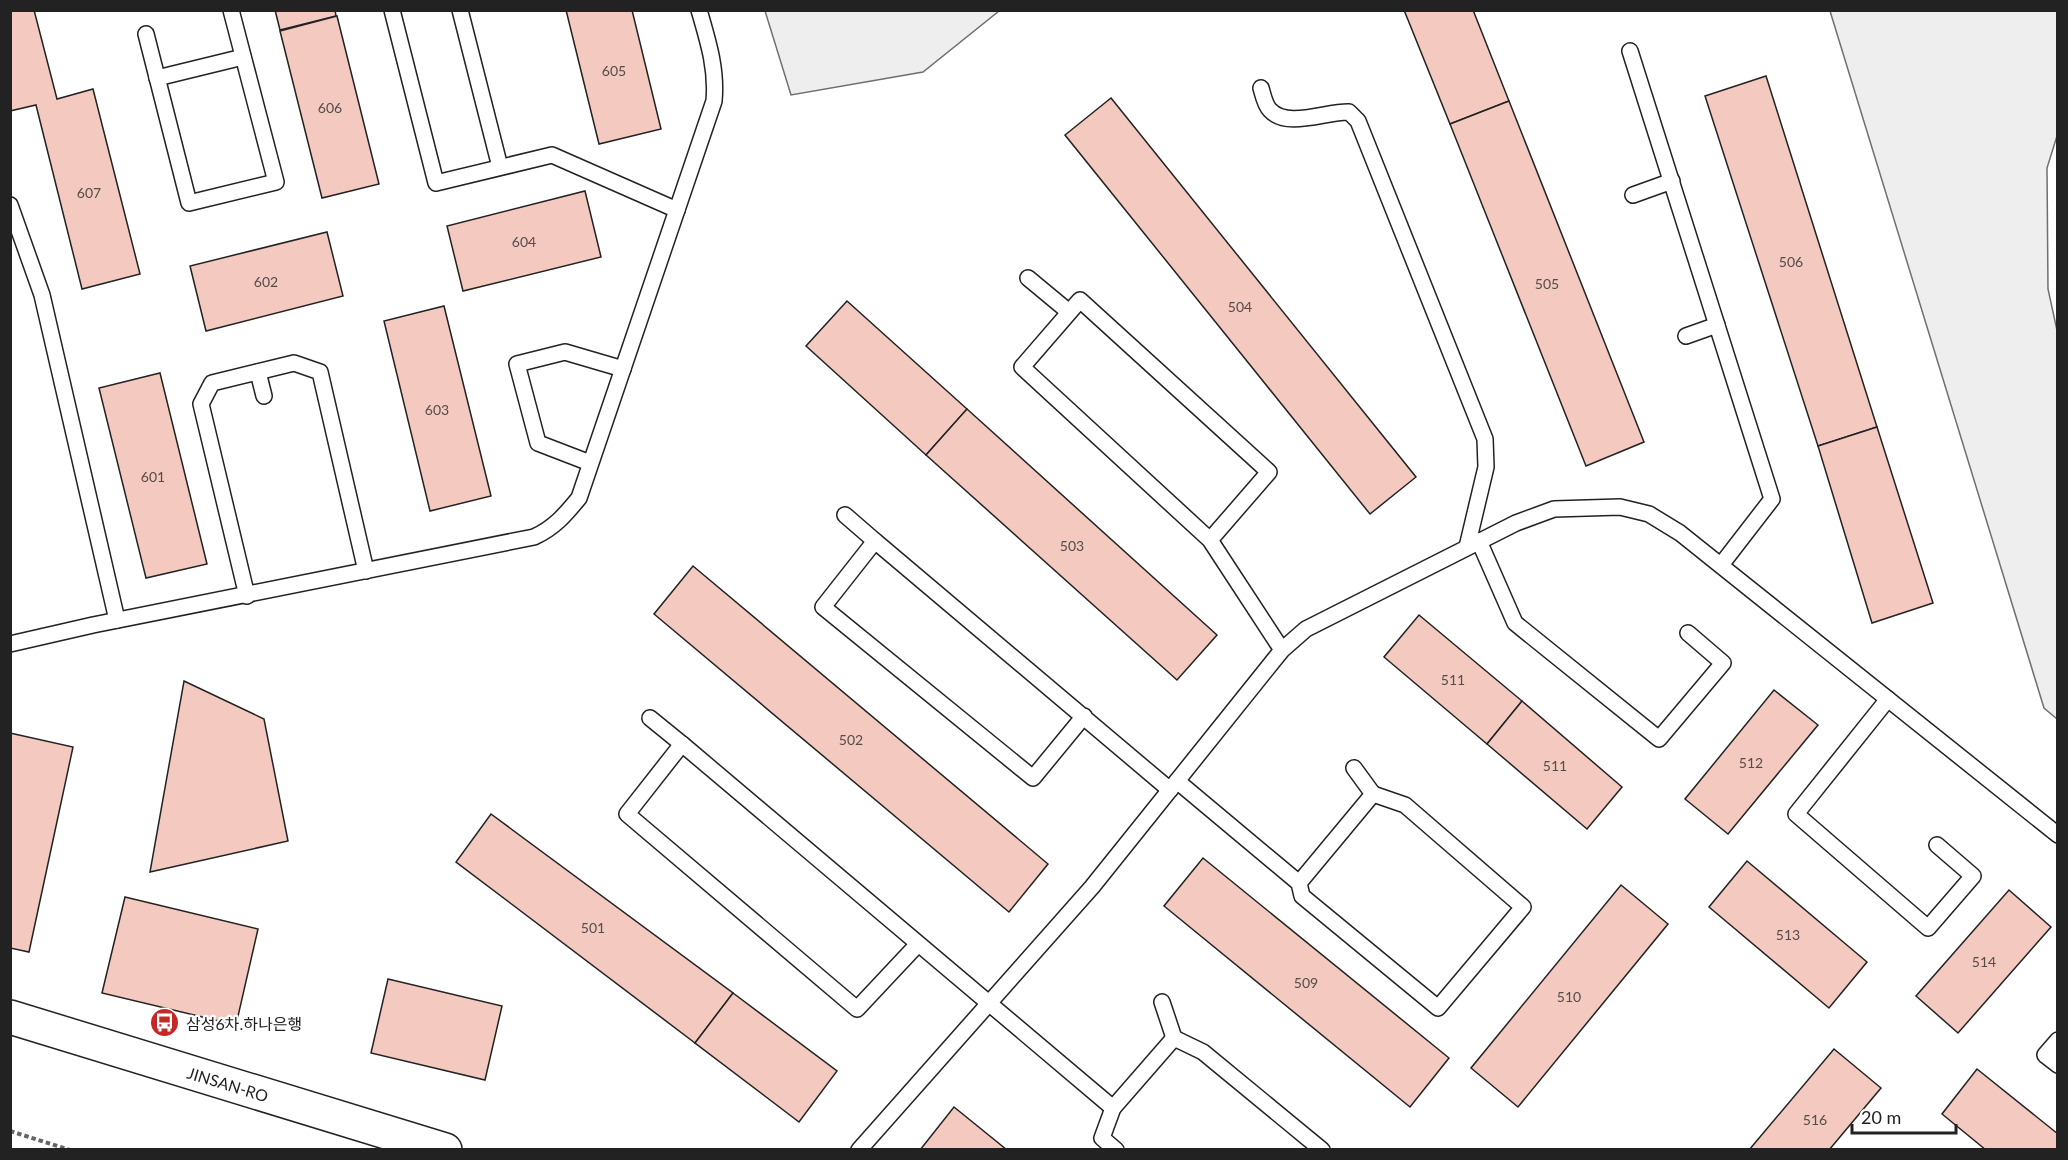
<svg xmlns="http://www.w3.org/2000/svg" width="2068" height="1160" font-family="Lato,'Noto Sans KR',sans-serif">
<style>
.green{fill:#eee;stroke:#6f6f6f;stroke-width:1.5}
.building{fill:#f3c9c0;stroke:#222;stroke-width:1.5}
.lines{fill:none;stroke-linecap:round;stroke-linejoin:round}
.lane-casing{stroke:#222;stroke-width:18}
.secondary-casing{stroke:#222;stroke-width:36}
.path{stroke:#646464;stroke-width:4;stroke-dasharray:4.5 3;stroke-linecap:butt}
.lane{stroke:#fff;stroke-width:15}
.secondary{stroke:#fff;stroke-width:33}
.labels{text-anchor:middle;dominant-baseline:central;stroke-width:4.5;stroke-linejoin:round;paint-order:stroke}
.number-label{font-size:14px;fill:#564c4a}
.poi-label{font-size:16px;fill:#222;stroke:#fff;text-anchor:start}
.street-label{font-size:16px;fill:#222;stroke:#fff}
</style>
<rect width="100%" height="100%" fill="#fff"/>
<g class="green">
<path d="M765,11V10L999,11L923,72L791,95Z"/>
<path d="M1830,11H2057V136L2047,168L2048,289L2058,335L2057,719L2044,708Z"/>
</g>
<g class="building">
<path d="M10,10H34L57,99L93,89L140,274L82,289L36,105L10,111Z"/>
<path d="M275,10H335L336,16L280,30Z"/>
<path d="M566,10H632L661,129L599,144Z"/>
<path d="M1404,10H1473L1509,101L1450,124Z"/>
<path d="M337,16L379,184L322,198L280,31Z"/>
<path d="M1766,76L1877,427L1818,446L1705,96Z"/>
<path d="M1111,98L1416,477L1370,514L1065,135Z"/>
<path d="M1509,101L1644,442L1586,466L1450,124Z"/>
<path d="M585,191L601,257L463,291L447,226Z"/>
<path d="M327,232L343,296L206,331L190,266Z"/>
<path d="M847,301L967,409L926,455L806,346Z"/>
<path d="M444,306L491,496L430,511L384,321Z"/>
<path d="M160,373L207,564L146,578L99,388Z"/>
<path d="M967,409L1217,635L1177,680L926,455Z"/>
<path d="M1877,427L1933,603L1872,623L1818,446Z"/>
<path d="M693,566L1048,864L1009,912L654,614Z"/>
<path d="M1419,615L1522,701L1487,744L1384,657Z"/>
<path d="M184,681L264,719L288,841L150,872Z"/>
<path d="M1774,690L1818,725L1728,834L1685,799Z"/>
<path d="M1522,701L1622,787L1587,829L1487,744Z"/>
<path d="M10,733L73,747L29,952L10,948Z"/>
<path d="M491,814L733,993L695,1043L456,862Z"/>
<path d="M1203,858L1449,1058L1410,1107L1164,906Z"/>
<path d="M1747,861L1867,962L1829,1008L1709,907Z"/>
<path d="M1621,885L1668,924L1518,1107L1471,1068Z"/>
<path d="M2009,890L2051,927L1958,1033L1916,996Z"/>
<path d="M125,897L258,929L236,1025L102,993Z"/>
<path d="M388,979L502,1006L485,1080L371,1053Z"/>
<path d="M733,993L837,1071L799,1122L695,1043Z"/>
<path d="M1834,1049L1881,1088L1829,1150H1749Z"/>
<path d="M1977,1069L2058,1134V1150H1986L1942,1114Z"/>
<path d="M954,1107L1007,1150H920Z"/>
</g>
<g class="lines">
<defs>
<g id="lane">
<path d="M392,10L436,183L552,155L677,210"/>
<path d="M460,10L500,167"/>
<path d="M146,34L189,203L276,182L231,10"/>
<path d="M1630,51L1772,499L1721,565"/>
<path d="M157,78L243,57"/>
<path d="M1261,88C1263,95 1265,105 1270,110C1287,129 1327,111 1349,112L1358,121L1485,439L1486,467L1467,547"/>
<path d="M1633,195L1672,181"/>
<path d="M10,205L42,295L117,620"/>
<path d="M1028,278L1069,312"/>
<path d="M1686,336L1717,325"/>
<path d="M258,372L264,396"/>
<path d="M590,463L538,443L517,364L565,352L623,369"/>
<path d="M845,515L875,541"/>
<path d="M1210,540L1269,472L1080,300L1022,367L1210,540L1282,650"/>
<path d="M1479,541L1515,623L1659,739L1723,663L1688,633"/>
<path d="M247,596L201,404L212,383L294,363L320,372L366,571"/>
<path d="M10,644L93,625L534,537C554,528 565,515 579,498L714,101C717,69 708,41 699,10"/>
<path d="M1888,699L1796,814L1928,928L1973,876L1937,845"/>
<path d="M1084,716L1033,778L823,607L875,541L1170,790"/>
<path d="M650,718L682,744"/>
<path d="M1354,768L1373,794"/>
<path d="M1177,781L1299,883L1302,896L1438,1008L1523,907L1405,805L1373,794L1299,883"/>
<path d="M918,944L857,1009L627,814L682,744L1113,1108"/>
<path d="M1162,1002L1174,1038"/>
<path d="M2058,1040L2045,1055L2058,1065"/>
<path d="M859,1150L1092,887L1282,650L1306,629L1516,523L1554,509L1620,507L1649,514L1680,533L2058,835"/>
<path d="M1116,1150L1102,1138L1113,1108L1174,1038L1203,1052L1322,1150"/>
</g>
<path id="secondary" d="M10,1017L445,1150"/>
</defs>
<use href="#lane" class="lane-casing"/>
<use href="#secondary" class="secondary-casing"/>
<path class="path" d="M10,1131L70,1150"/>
<use href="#lane" class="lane"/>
<use href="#secondary" class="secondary"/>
</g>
<defs>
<symbol id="bus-disc" viewBox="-11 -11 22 22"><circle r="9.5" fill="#c62828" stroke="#fff"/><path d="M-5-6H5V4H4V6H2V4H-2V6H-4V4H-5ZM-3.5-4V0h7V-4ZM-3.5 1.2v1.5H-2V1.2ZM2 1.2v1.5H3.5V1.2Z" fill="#fff"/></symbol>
</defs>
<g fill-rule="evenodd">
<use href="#bus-disc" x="148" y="1006" width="33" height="33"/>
</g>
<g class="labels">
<g class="number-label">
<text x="614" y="70">605</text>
<text x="330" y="107">606</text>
<text x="89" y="192">607</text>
<text x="524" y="241">604</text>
<text x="1791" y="261">506</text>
<text x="266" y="281">602</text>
<text x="1547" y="283">505</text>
<text x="1240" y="306">504</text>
<text x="437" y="409">603</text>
<text x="153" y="476">601</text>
<text x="1072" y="545">503</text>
<text x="1453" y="679">511</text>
<text x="851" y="739">502</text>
<text x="1751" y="762">512</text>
<text x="1555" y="765">511</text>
<text x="593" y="927">501</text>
<text x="1788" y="934">513</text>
<text x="1984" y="961">514</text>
<text x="1306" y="982">509</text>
<text x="1569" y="996">510</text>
<text x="1815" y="1119">516</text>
</g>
<g class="poi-label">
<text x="186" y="1023">삼성6차.하나은행</text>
</g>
<g class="street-label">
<text transform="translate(228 1084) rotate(17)">JINSAN-RO</text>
</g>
</g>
<rect width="2068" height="1160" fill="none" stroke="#222222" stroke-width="24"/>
<path d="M1852 1124v9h104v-9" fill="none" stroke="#222222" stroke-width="3"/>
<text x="1861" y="1124" font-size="18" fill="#222222" stroke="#ffffff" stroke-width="4.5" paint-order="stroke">20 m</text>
</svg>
